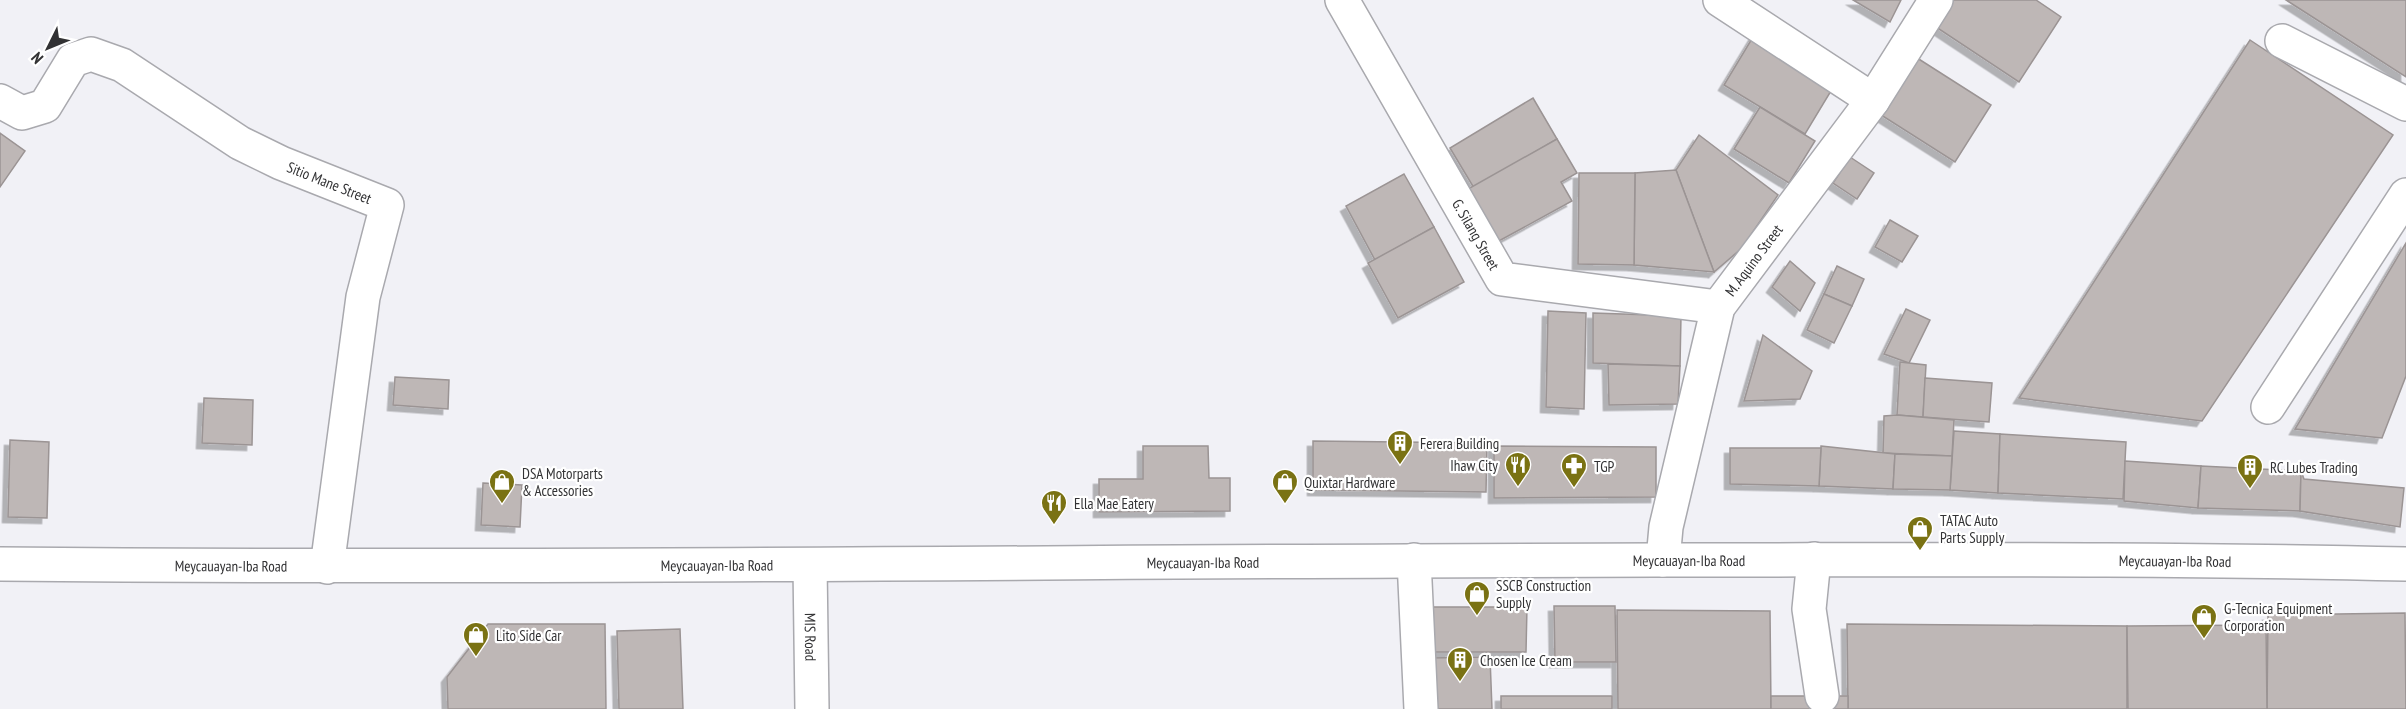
<svg xmlns="http://www.w3.org/2000/svg" width="2406" height="709" font-family="'PT Sans Narrow',sans-serif">
<style>
.building{fill:#beb7b6;stroke:#9b9494;stroke-width:1.5;filter:url(#shadow)}
.lines{fill:none;stroke-linecap:round;stroke-linejoin:round}
.minor-casing{stroke:#a9a9ae;stroke-width:36}
.major-casing{stroke:#a9a9ae;stroke-width:36}
.minor{stroke:#fff;stroke-width:33}
.major{stroke:#fff;stroke-width:33}
.labels{text-anchor:middle;dominant-baseline:central;stroke-width:4.5;stroke-linejoin:round;paint-order:stroke}
.street-label{font-size:15px;fill:#323234;stroke:#fff}
.poi-label{font-size:15px;fill:#323234;stroke:#fff;text-anchor:start}
</style>
<defs>
<filter id="shadow"><feDropShadow dx="-5.5" dy="5.5" stdDeviation="0" flood-color="#0004"/></filter>
</defs>
<rect width="100%" height="100%" fill="#f1f1f6"/>
<g class="building">
<path d="M1853,0H1901L1890,22Z"/>
<path d="M1953,0H2036L2061,17L2019,82L1936,27Z"/>
<path d="M2286,0H2406V77Z"/>
<path d="M1756,32L1837,81L1805,134L1724,85Z"/>
<path d="M2250,40L2393,135L2202,421L2019,398Z"/>
<path d="M1914,56L1991,105L1955,162L1878,113Z"/>
<path d="M1533,98L1557,139L1474,188L1450,148Z"/>
<path d="M1760,107L1815,141L1789,183L1734,149Z"/>
<path d="M0,133L25,151L0,187Z"/>
<path d="M1699,135L1778,195L1742,248L1714,272L1676,170Z"/>
<path d="M1557,139L1577,173L1561,182L1572,201L1497,242L1468,189Z"/>
<path d="M1850,157L1874,173L1857,199L1833,183Z"/>
<path d="M1676,170L1714,272L1634,265L1635,173Z"/>
<path d="M1579,173H1635L1634,265L1578,264Z"/>
<path d="M1404,174L1434,227L1375,260L1346,206Z"/>
<path d="M1890,220L1918,236L1902,262L1875,247Z"/>
<path d="M1434,227L1464,282L1398,318L1368,263Z"/>
<path d="M2406,243V376L2382,438L2295,429Z"/>
<path d="M1790,261L1815,283L1800,311L1772,287Z"/>
<path d="M1837,266L1864,279L1852,306L1824,294Z"/>
<path d="M1824,294L1852,306L1834,343L1807,330Z"/>
<path d="M1906,309L1930,320L1909,363L1884,354Z"/>
<path d="M1548,311L1586,313L1584,409L1546,407Z"/>
<path d="M1593,313L1681,316L1680,366L1593,363Z"/>
<path d="M1763,335L1812,371L1800,399L1744,401Z"/>
<path d="M1900,362L1926,365L1923,417L1897,415Z"/>
<path d="M1608,364L1680,366L1678,404L1609,405Z"/>
<path d="M395,377L449,380L448,409L393,405Z"/>
<path d="M1925,378L1992,383L1989,422L1923,417Z"/>
<path d="M204,398L253,400L252,445L202,443Z"/>
<path d="M1897,415L1954,420L1952,456L1883,453L1884,416Z"/>
<path d="M1954,431L2000,434L1998,493L1950,490Z"/>
<path d="M2000,434L2126,442L2123,499L1998,493Z"/>
<path d="M10,440L49,442L47,518L8,517Z"/>
<path d="M1313,441L1487,443L1486,492L1313,490Z"/>
<path d="M1143,446H1208L1209,478H1230V511L1099,512V479H1143Z"/>
<path d="M1494,446L1656,447V497L1494,498Z"/>
<path d="M1821,446L1895,454L1893,489L1819,486Z"/>
<path d="M1730,448H1821L1819,486L1730,484Z"/>
<path d="M1895,454L1952,456L1950,490L1893,489Z"/>
<path d="M2125,461L2201,466L2198,508L2124,501Z"/>
<path d="M2201,466L2301,471L2300,511L2198,508Z"/>
<path d="M2301,471L2304,479L2404,488L2400,527L2300,511Z"/>
<path d="M483,483L522,485L520,527L481,525Z"/>
<path d="M1554,606H1615L1616,662H1555Z"/>
<path d="M1430,607H1527L1526,652H1431Z"/>
<path d="M1617,610L1770,611L1771,709H1618Z"/>
<path d="M2405,613L2406,709H2267L2268,615Z"/>
<path d="M488,624H605L606,709H448L447,677Z"/>
<path d="M1847,624L2127,626V709H1848Z"/>
<path d="M2266,625L2267,709H2128L2127,626Z"/>
<path d="M680,629L683,709H619L617,631Z"/>
<path d="M1490,657L1492,709H1430L1428,658Z"/>
<rect x="1501" y="696" width="111" height="13"/>
<rect x="1771" y="696" width="77" height="13"/>
</g>
<g class="lines">
<defs>
<g id="minor">
<path id="s1" d="M1342,0L1502,279L1718,307"/>
<path d="M1720,0L1873,100"/>
<path d="M2282,41L2406,104"/>
<path id="s2" d="M0,101L22,113L45,106L73,60L91,54L122,65L240,143L281,163L387,205L363,297L327,567"/>
<path d="M2268,407L2406,195"/>
<path d="M1814,559L1809,609L1822,696"/>
<path d="M1414,560L1421,709"/>
<path id="s3" d="M1663,560L1666,527L1718,307L1873,100L1936,0"/>
<path id="s4" d="M810,565L812,709"/>
</g>
<g id="major">
<path id="s5" d="M0,564C552,569 1104,561 1656,560C1906,560 2156,558 2406,564"/>
</g>
</defs>
<use href="#minor" class="minor-casing"/>
<use href="#major" class="major-casing"/>
<use href="#minor" class="minor"/>
<use href="#major" class="major"/>
</g>
<defs>
<symbol id="building-pin" viewBox="-11 -11 22 30"><path d="M0 17L-7.5 6A9.5 9.5 0 1 1 7.5 6Z" fill="#7a7213" stroke="#fff"/><path d="M-4-6H4V6H1V3H-1V6H-4ZM-2.5-4.3h1.7v1.8h-1.7ZM.8-4.3h1.7v1.8H.8ZM-2.5-1h1.7V.8h-1.7ZM.8-1h1.7V.8H.8Z" fill="#fff"/></symbol>
<symbol id="restaurant-pin" viewBox="-11 -11 22 30"><path d="M0 17L-7.5 6A9.5 9.5 0 1 1 7.5 6Z" fill="#7a7213" stroke="#fff"/><path d="M-5-6h1v4h1v-4h1v4h1v-4h1v5L-1.5 .5V6h-2V.5L-5-1ZM5-6V6H3V1.5H1.5Q1.5-4 5-6Z" fill="#fff"/></symbol>
<symbol id="pharmacy-pin" viewBox="-11 -11 22 30"><path d="M0 17L-7.5 6A9.5 9.5 0 1 1 7.5 6Z" fill="#7a7213" stroke="#fff"/><path d="M-2-6h4v4h4v4h-4v4h-4v-4h-4v-4h4Z" fill="#fff"/></symbol>
<symbol id="shop-pin" viewBox="-11 -11 22 30"><path d="M0 17L-7.5 6A9.5 9.5 0 1 1 7.5 6Z" fill="#7a7213" stroke="#fff"/><path d="M-5-2.5h2.3a2.7 3.5 0 0 1 5.4 0H5L5.5 6h-11ZM-1.5-2.5h3a1.5 2.3 0 0 0-3 0Z" fill="#fff"/></symbol>
</defs>
<g fill-rule="evenodd">
<use href="#building-pin" x="1385" y="428" width="30" height="40"/>
<use href="#restaurant-pin" x="1503" y="450" width="30" height="40"/>
<use href="#pharmacy-pin" x="1559" y="451" width="30" height="40"/>
<use href="#building-pin" x="2235" y="452" width="30" height="40"/>
<use href="#shop-pin" x="487" y="467" width="30" height="40"/>
<use href="#shop-pin" x="1270" y="467" width="30" height="40"/>
<use href="#restaurant-pin" x="1039" y="488" width="30" height="40"/>
<use href="#shop-pin" x="1905" y="514" width="30" height="40"/>
<use href="#shop-pin" x="1462" y="579" width="30" height="40"/>
<use href="#shop-pin" x="2189" y="602" width="30" height="40"/>
<use href="#shop-pin" x="461" y="620" width="30" height="40"/>
<use href="#building-pin" x="1445" y="645" width="30" height="40"/>
</g>
<g class="labels">
<g class="street-label">
<text stroke="none"><textPath href="#s2" startOffset="394">Sitio Mane Street</textPath></text>
<text stroke="none"><textPath href="#s1" startOffset="270">G. Silang Street</textPath></text>
<text stroke="none"><textPath href="#s3" startOffset="318">M. Aquino Street</textPath></text>
<text stroke="none"><textPath href="#s5" startOffset="1689">Meycauayan-Iba Road</textPath></text>
<text stroke="none"><textPath href="#s5" startOffset="2175">Meycauayan-Iba Road</textPath></text>
<text stroke="none"><textPath href="#s5" startOffset="1203">Meycauayan-Iba Road</textPath></text>
<text stroke="none"><textPath href="#s5" startOffset="231">Meycauayan-Iba Road</textPath></text>
<text stroke="none"><textPath href="#s5" startOffset="717">Meycauayan-Iba Road</textPath></text>
<text stroke="none"><textPath href="#s4" startOffset="72">MIS Road</textPath></text>
</g>
<g class="poi-label">
<text x="1420" y="443">Ferera Building</text>
<text x="1498" y="465" text-anchor="end">Ihaw City</text>
<text x="1594" y="466">TGP</text>
<text x="2270" y="467">RC Lubes Trading</text>
<text x="522" y="473">DSA Motorparts<tspan x="522" dy="17">&amp; Accessories</tspan></text>
<text x="1304" y="482">Quixtar Hardware</text>
<text x="1074" y="503">Ella Mae Eatery</text>
<text x="1940" y="520">TATAC Auto<tspan x="1940" dy="17">Parts Supply</tspan></text>
<text x="1496" y="585">SSCB Construction<tspan x="1496" dy="17">Supply</tspan></text>
<text x="2224" y="608">G-Tecnica Equipment<tspan x="2224" dy="17">Corporation</tspan></text>
<text x="496" y="635">Lito Side Car</text>
<text x="1480" y="660">Chosen Ice Cream</text>
</g>
</g>
<g transform="translate(48 48) rotate(227)" stroke="#ffffff" stroke-width="4.5" paint-order="stroke">
<path d="M0-4.5L10 22L0 15L-10 22Z" fill="#323234"/>
<text y="-9" font-size="16" font-weight="bold" text-anchor="middle" fill="#323234">N</text>
</g>
</svg>
